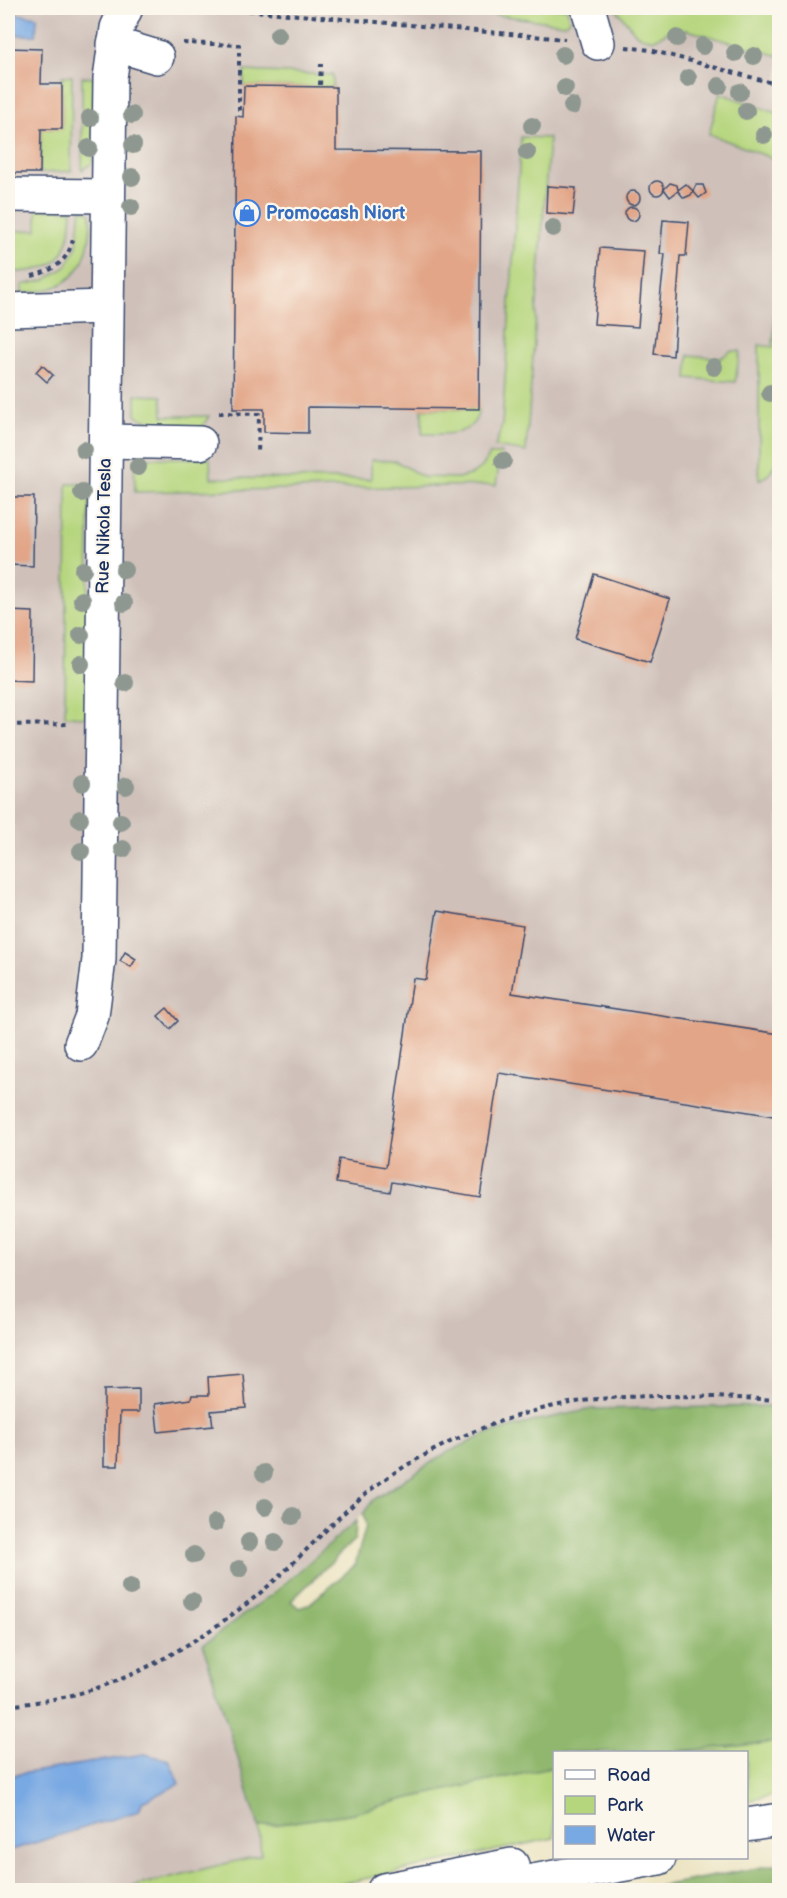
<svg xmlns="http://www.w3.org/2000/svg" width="787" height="1898" font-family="'Balsamiq Sans',sans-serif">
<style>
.industrial{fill:#cfc1ba}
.green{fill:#b6d67e;stroke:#68826e;stroke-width:1.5}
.forest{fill:#90b76d;stroke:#567366;stroke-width:1.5}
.water{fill:#79a9e3;stroke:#4a6ca0;stroke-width:1.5}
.building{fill:#e2a587}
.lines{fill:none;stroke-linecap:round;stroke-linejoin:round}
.minor-casing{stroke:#3a4a6d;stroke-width:36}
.major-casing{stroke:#3a4a6d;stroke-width:36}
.path{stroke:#3a4a6d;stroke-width:4;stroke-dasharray:4.5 4.5;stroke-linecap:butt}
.minor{stroke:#fff;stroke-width:33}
.major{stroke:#fff;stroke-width:33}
.tree{fill:#8e9890}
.labels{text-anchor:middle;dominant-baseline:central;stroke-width:4.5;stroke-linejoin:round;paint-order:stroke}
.shop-label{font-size:18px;font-weight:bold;fill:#366cbe;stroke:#fbf7ec;text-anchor:start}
.street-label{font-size:18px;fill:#1b2f5e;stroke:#fbf7ec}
</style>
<rect width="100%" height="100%" fill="#fbf7ec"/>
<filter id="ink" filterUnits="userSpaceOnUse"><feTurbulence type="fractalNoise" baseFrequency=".0167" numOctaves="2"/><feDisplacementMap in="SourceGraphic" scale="12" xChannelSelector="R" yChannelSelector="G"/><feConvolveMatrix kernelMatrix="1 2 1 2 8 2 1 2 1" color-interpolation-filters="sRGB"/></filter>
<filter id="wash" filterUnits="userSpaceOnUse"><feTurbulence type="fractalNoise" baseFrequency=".008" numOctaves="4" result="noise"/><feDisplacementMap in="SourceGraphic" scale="24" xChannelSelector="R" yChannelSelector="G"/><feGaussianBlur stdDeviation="1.35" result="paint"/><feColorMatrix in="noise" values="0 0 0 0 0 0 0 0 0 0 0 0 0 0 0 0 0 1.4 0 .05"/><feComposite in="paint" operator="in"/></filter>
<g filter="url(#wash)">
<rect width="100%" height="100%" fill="#ece4c3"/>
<path class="industrial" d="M8,8H779V1406L592,1409L539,1420L487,1434L446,1453L373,1500L356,1521L241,1618L262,1855L118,1890H8Z"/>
<g class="green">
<path d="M444,8H567L569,20L565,24Z"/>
<path d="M615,8H779V56L687,30L668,32L653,40L637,35Z"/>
<path d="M244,71L333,75V87L244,86Z"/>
<path d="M62,76H72L71,171L40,173L41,129H62Z"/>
<path d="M82,77L95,78L93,162L82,170Z"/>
<path d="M720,93L779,114V161L709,134Z"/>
<path d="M521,137L549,138L526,452L495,447L502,425Z"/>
<path d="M8,208H14L15,231L37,230V209L72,210C70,258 57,273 8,272Z"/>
<path d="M81,209L91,213C92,262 75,292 22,293V285L45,280L66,267L77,246Z"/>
<path d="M776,307L780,308L779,458L768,475L759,480V345L773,347Z"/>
<path d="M730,351H740L735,382L687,378L689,355L721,358Z"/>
<path d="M136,395L162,396L163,416H209L202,428H165L136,416Z"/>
<path d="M422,409H479C475,438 444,434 422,434Z"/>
<path d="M501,453L496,485L135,492L134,458H210L211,478L371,479V460L396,461L423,477L458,478L473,474L482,467L490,455Z"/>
<path d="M67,484H90L86,717L65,716Z"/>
<path d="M779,1742V1794L747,1801L746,1752H670Z"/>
<path d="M554,1767V1838L313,1890H118L261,1855L259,1827L354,1813L405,1799Z"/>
</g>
<g class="forest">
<path d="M779,1406V1742L670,1752H554V1767L405,1799L354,1813L259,1827L203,1645L276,1591L356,1521L355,1539L291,1601L299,1608L308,1605L355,1565L366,1526L363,1514L373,1500L446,1453L487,1434L539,1420L592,1409Z"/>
<path d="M779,1864V1890H639Z"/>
</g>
<g class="water">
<path d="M8,13L37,17L36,35H8Z"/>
<path d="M144,1754L169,1760L179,1784L142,1802L139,1811L8,1851V1776Z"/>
</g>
<g id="blocks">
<g class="building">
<path d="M8,48L42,49L41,84H62V129H41L40,173H15V180H8Z"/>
<path d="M244,86L336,87V150L481,151L479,409L308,407V433L264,432V409H233L236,116L243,117Z"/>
<circle cx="657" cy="188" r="7"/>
<path d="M670,183L677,185L678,190L686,184L693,191L696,185H703L706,193L699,198L693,191L691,195L684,198L678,191L670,197L664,189Z"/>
<path d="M547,186L576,188L573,215L546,213Z"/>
<circle cx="633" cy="198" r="7"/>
<circle cx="632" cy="214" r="7"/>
<path d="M663,220L689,222L686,256H680L673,356L654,354L665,254H660Z"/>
<path d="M600,248L644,251L638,327L594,324Z"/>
<path d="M42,365L53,375L47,382L36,372Z"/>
<path d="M8,497H34L33,566L8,565Z"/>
<path d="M594,574L670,599L650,662L575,639Z"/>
<path d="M8,611L33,612L32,681L8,680Z"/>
<path d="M437,911L523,925L512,993L780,1034V1117L499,1073L480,1197L392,1182L390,1192L336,1183L339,1159L386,1167L413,978L426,980Z"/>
<path d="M125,952L136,959L131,967L120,961Z"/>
<path d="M167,1008L178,1021L170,1029L158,1016Z"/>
<path d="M243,1374L246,1408L211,1411L213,1426L158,1432L155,1404L191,1399L192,1395H209L208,1377Z"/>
<path d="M139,1389V1412H120L118,1466H104V1390Z"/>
</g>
</g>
</g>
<g filter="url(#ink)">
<use href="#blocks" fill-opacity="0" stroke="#3a4a6d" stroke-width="1.5"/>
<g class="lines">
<defs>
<g id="minor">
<path d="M588,8L598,43"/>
<path d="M114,44L157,57"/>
<path d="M8,195L108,196"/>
<path d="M8,310L106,307"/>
<path d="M106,441L200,443"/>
<path d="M81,1044L92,1016L99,959L110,78L117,28L126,8"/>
</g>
<g id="major">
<path d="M746,1825L780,1820"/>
<path d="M384,1890L512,1865"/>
<path d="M483,1890L659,1858"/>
</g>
</defs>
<use href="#minor" class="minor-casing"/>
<use href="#major" class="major-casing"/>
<g class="path">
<path d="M222,8L565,39"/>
<path d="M183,43L239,45V114"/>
<path d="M626,47L650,50L780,85"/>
<path d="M320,85L321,64"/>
<path d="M32,276C56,270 69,260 74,235"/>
<path d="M219,413L259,414L258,455"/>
<path d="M8,725L71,724"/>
<path d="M8,1706C39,1702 71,1697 100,1687C159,1667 228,1622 274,1581C315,1544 352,1498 399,1470C452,1437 514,1412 576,1402C637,1392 717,1397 780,1400"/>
</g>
<use href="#minor" class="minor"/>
<use href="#major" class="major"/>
</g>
<g class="tree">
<circle cx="278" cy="35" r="9"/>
<circle cx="677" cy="38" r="9"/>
<circle cx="703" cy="46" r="9"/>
<circle cx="735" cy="53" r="9"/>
<circle cx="563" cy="55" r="9"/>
<circle cx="754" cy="56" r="9"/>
<circle cx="688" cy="78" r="9"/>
<circle cx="719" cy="86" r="9"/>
<circle cx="565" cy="88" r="9"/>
<circle cx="740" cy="92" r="9"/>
<circle cx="572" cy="106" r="9"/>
<circle cx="746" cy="111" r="9"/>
<circle cx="132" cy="115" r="9"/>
<circle cx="90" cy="118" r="9"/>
<circle cx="532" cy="126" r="9"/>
<circle cx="764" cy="135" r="9"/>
<circle cx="133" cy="145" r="9"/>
<circle cx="89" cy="148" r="9"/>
<circle cx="527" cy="152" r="9"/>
<circle cx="132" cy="177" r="9"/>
<circle cx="131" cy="207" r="9"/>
<circle cx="553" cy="228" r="9"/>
<circle cx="714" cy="367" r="9"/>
<circle cx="770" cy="393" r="9"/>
<circle cx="84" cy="450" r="9"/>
<circle cx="503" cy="461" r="9"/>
<circle cx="138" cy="467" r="9"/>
<circle cx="82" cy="493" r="9"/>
<circle cx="83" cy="570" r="9"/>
<circle cx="124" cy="570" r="9"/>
<circle cx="82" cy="600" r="9"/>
<circle cx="124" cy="603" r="9"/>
<circle cx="81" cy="635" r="9"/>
<circle cx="81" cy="664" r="9"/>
<circle cx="125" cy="683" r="9"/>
<circle cx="82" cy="783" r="9"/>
<circle cx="126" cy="786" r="9"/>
<circle cx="80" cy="819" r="9"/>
<circle cx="121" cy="822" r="9"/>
<circle cx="123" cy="849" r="9"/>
<circle cx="81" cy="851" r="9"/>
<circle cx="264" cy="1473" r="9"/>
<circle cx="265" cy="1507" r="9"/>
<circle cx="293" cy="1516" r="9"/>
<circle cx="215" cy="1523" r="9"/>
<circle cx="249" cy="1542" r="9"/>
<circle cx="275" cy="1542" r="9"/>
<circle cx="194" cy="1555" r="9"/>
<circle cx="239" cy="1569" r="9"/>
<circle cx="130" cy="1587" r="9"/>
<circle cx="192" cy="1601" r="9"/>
</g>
</g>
<defs>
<symbol id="shop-ring" viewBox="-11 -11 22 22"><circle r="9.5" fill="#fbf7ec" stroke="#3f7fe0" stroke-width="1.5"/><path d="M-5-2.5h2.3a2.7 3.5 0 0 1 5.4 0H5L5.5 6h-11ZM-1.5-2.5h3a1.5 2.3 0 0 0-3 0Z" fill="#3f7fe0"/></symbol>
</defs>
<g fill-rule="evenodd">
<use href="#shop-ring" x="232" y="198" width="30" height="30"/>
</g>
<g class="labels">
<g class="shop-label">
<text x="266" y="213">Promocash Niort</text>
</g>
<g class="street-label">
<text transform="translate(104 526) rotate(-89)">Rue Nikola Tesla</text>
</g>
</g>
<rect width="787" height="1898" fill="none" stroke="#fbf7ec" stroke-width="30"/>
<rect x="553" y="1751" width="195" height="108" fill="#fbf7ec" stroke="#a1a7b3" stroke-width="1.5"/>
<rect x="565" y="1770" width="30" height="9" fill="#ffffff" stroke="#a1a7b3" stroke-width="1.5"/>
<text x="607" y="1781" font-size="18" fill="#1b2f5e">Road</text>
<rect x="565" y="1796" width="30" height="18" fill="#b6d67e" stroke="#a1a7b3" stroke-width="1.5"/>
<text x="607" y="1811" font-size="18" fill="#1b2f5e">Park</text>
<rect x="565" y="1826" width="30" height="18" fill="#79a9e3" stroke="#a1a7b3" stroke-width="1.5"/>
<text x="607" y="1841" font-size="18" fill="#1b2f5e">Water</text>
</svg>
